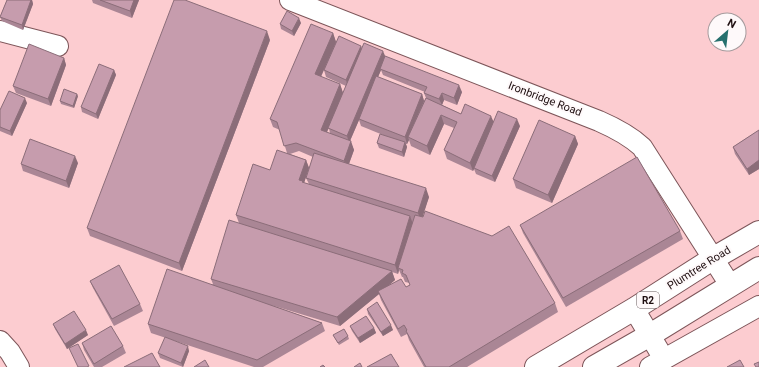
<svg xmlns="http://www.w3.org/2000/svg" width="759" height="367" font-family="Roboto,sans-serif">
<style>
.lines{fill:none;stroke-linecap:round;stroke-linejoin:round}
.minor-casing{stroke:#7d5559;stroke-width:22}
.highway-casing{stroke:#7d5559;stroke-width:24}
.minor{stroke:#fff;stroke-width:20}
.highway{stroke:#fff;stroke-width:22}
.wall{fill:#aa8695;fill-rule:evenodd}
.shaded-wall{fill:#8b6d79}
.building{fill:#c69cad;stroke:#8b6d79}
.labels{text-anchor:middle;dominant-baseline:central;stroke-width:4;stroke-linejoin:round;paint-order:stroke}
.shield{fill:#fef9fa;stroke:#625557;stroke-width:1}
.shield-label{font-size:10px;font-weight:bold;fill:#1f0f11}
.street-label{font-size:11px;fill:#1f0f11;stroke:#fef9fa}
</style>
<rect width="100%" height="100%" fill="#fcccd0"/>
<g class="lines">
<defs>
<g id="minor">
<path d="M290,0L599,121C615,128 629,135 642,147L730,285"/>
<path d="M0,31L58,46"/>
<path d="M634,309L664,359"/>
<path d="M0,341L10,352L19,367"/>
<path d="M650,367L759,306"/>
</g>
<g id="highway">
<path d="M536,367L634,309L714,258L759,232"/>
<path d="M594,367L650,335L759,268"/>
</g>
</defs>
<use href="#minor" class="minor-casing"/>
<use href="#highway" class="highway-casing"/>
<use href="#minor" class="minor"/>
<use href="#highway" class="highway"/>
</g>
<g class="wall">
<path d="M7,0H32L33,4L23,30L2,21L0,17Z"/>
<path d="M92,0H139L132,18L93,3Z"/>
<path d="M301,23L294,36L281,29L280,24Z"/>
<path d="M333,33L336,42L361,46L362,49L385,57L462,92L457,105L444,100L442,105L461,114L493,122L520,126L495,182L476,174L474,169L473,171L447,159L444,150L454,128L444,124L430,155L411,146L409,140L407,144H406L407,147L404,157L379,148L377,143L383,135L361,126L359,120L350,141L354,150L349,164L429,197L422,217L555,303L558,312L467,367H424L409,340L407,334L401,337L381,300L379,294L340,326L271,305L322,323L325,331L263,367H254L151,333L148,324L213,284L211,279L239,223L236,215L270,170L287,153L280,130L273,127L270,119ZM324,70L326,77L346,86L343,93L340,84L321,77ZM381,70L383,75L425,92L424,93L426,98L424,101L422,94L378,77ZM329,128L330,134L327,132ZM299,151L313,157L306,178L309,184L304,183L309,168L306,160L290,154ZM399,270L402,277H403L405,282L410,283V285L406,287L389,285L395,280L392,272L398,274Z"/>
<path d="M270,40L182,271L90,236L87,228Z"/>
<path d="M64,58L66,65L51,106L16,93L13,86Z"/>
<path d="M114,70L116,75L98,119L82,112L81,107Z"/>
<path d="M78,96L74,108L61,104L60,101Z"/>
<path d="M27,103L12,136L0,131V110Z"/>
<path d="M759,130V169L749,175L735,154L733,147Z"/>
<path d="M575,136L578,144L552,203L516,188L513,179Z"/>
<path d="M78,163L69,188L23,171L21,164Z"/>
<path d="M520,225L680,231L683,239L566,307L523,233Z"/>
<path d="M90,281L140,304L143,311L114,326L93,288Z"/>
<path d="M367,309L393,330L383,336L368,314Z"/>
<path d="M53,324L88,335L67,349L55,329Z"/>
<path d="M350,326L374,328L376,333L360,343L352,331Z"/>
<path d="M333,335L348,336L349,339L339,345Z"/>
<path d="M82,343L123,346L126,353L102,367H94L84,350Z"/>
<path d="M189,351L183,367L160,358L158,353Z"/>
</g>
<g class="shaded-wall">
<path d="M31,0H32L33,4L23,30L22,25Z"/>
<path d="M134,0H139L132,18L130,11Z"/>
<path d="M299,18L301,23L294,36L292,31Z"/>
<path d="M267,31L270,40L182,271L179,263Z"/>
<path d="M333,33L336,42L318,83L315,74Z"/>
<path d="M361,46L363,53L348,87L346,80Z"/>
<path d="M383,51L386,58L380,69L381,70L360,119H359V120L349,143L347,136Z"/>
<path d="M64,58L66,65L51,106L48,99Z"/>
<path d="M114,70L116,75L98,119L96,114Z"/>
<path d="M340,84L343,93L324,139L321,130Z"/>
<path d="M459,85L462,92L457,105L454,98Z"/>
<path d="M442,93L444,100L442,105L439,99Z"/>
<path d="M77,94L78,96L74,108L73,106Z"/>
<path d="M422,94L424,101L408,137L409,140L407,144L405,137Z"/>
<path d="M25,98L27,103L12,136L10,131Z"/>
<path d="M441,115L444,124L430,155L427,146Z"/>
<path d="M491,116L495,125L474,168V169L473,171L470,163Z"/>
<path d="M517,119L520,126L495,182L492,176Z"/>
<path d="M575,136L578,144L552,203L548,195Z"/>
<path d="M351,141L354,150L347,169L344,161Z"/>
<path d="M405,142L407,147L404,157L402,152Z"/>
<path d="M75,156L78,163L69,188L66,181Z"/>
<path d="M306,160L309,168L304,183L299,180Z"/>
<path d="M759,160V169L749,175L747,169Z"/>
<path d="M426,188L429,197L421,222L418,213Z"/>
<path d="M410,216L413,224L398,268L399,270L398,274L395,265Z"/>
<path d="M392,271L395,280L379,294L378,291L379,294L340,326L337,317Z"/>
<path d="M391,325L393,330L383,336L381,332Z"/>
<path d="M374,328L376,333L360,343L358,338Z"/>
<path d="M86,330L88,335L67,349L65,344Z"/>
<path d="M188,346L189,351L183,367L181,363Z"/>
</g>
<g class="building">
<path d="M7,0H31L22,25L0,17Z"/>
<path d="M100,0H134L130,11Z"/>
<path d="M174,0H185L267,31L179,263L87,228Z"/>
<path d="M287,11L299,18L292,31L280,24Z"/>
<path d="M311,24L333,33L315,74L340,84L321,130L351,141L344,161L296,143L284,146L277,122L270,119Z"/>
<path d="M339,36L361,46L346,80L324,70Z"/>
<path d="M364,43L383,51L347,136L328,128Z"/>
<path d="M29,44L64,58L48,99L13,86Z"/>
<path d="M385,56L459,85L454,98L442,93L439,99L424,93L427,87L380,69Z"/>
<path d="M99,64L114,70L96,114L81,107Z"/>
<path d="M376,76L422,94L405,137L359,119Z"/>
<path d="M64,89L77,94L73,106L60,101Z"/>
<path d="M9,91L25,98L10,131L0,127V110Z"/>
<path d="M426,98L461,114L465,104L491,116L470,163L444,150L457,122L441,115L427,146L408,137Z"/>
<path d="M498,111L517,119L492,176L474,168Z"/>
<path d="M539,120L575,136L548,195L513,179Z"/>
<path d="M759,130V160L747,169L733,147Z"/>
<path d="M380,134L405,142L402,152L377,143Z"/>
<path d="M30,139L75,156L66,181L21,164Z"/>
<path d="M277,150L306,160L299,180L303,181L302,182L410,216L395,265L236,215L253,164L270,170Z"/>
<path d="M314,153L426,188L418,213L306,178Z"/>
<path d="M637,157L680,231L563,298L520,225Z"/>
<path d="M425,211L492,236L509,226L555,303L449,367H426L406,331L407,330L404,325L398,329L378,291L401,279L406,287L410,285L406,275L402,273L403,270L398,268L415,215L423,217Z"/>
<path d="M229,220L392,271L337,317L211,279Z"/>
<path d="M119,265L140,304L112,319L90,281Z"/>
<path d="M167,269L322,323L257,360L148,324Z"/>
<path d="M377,302L391,325L381,332L367,309Z"/>
<path d="M74,311L86,330L65,344L53,324Z"/>
<path d="M366,316L374,328L358,338L350,326Z"/>
<path d="M111,326L123,346L94,364L82,343Z"/>
<path d="M344,329L348,336L338,343L333,335Z"/>
<path d="M165,337L188,346L181,363L158,353Z"/>
<path d="M78,344L89,366L87,367H78L69,348Z"/>
<path d="M152,353L160,367H124Z"/>
<path d="M391,354L399,367H367Z"/>
<path d="M205,360L209,367H194Z"/>
<path d="M740,360L744,367H727Z"/>
<path d="M759,362V367H756L754,364Z"/>
<path d="M360,363L362,367H354Z"/>
<path d="M323,365L325,367H320Z"/>
</g>
<g class="labels">
<rect class="shield" x="637" y="292" width="22" height="16" rx="3"/>
<g class="shield-label">
<text x="648" y="300">R2</text>
</g>
<g class="street-label">
<text transform="translate(545 99) rotate(21)">Ironbridge Road</text>
<text transform="translate(699 268) rotate(-32)">Plumtree Road</text>
</g>
</g>
<g transform="translate(727 32) rotate(28)"><circle r="19" fill="#fef9fa" stroke="#a59b9d"/>
<path d="M0-3L7 15L0 10L-7 15Z" fill="#26706e"/>
<text y="-6" font-size="11" font-weight="bold" text-anchor="middle" fill="#1f0f11">N</text>
</g>
</svg>
